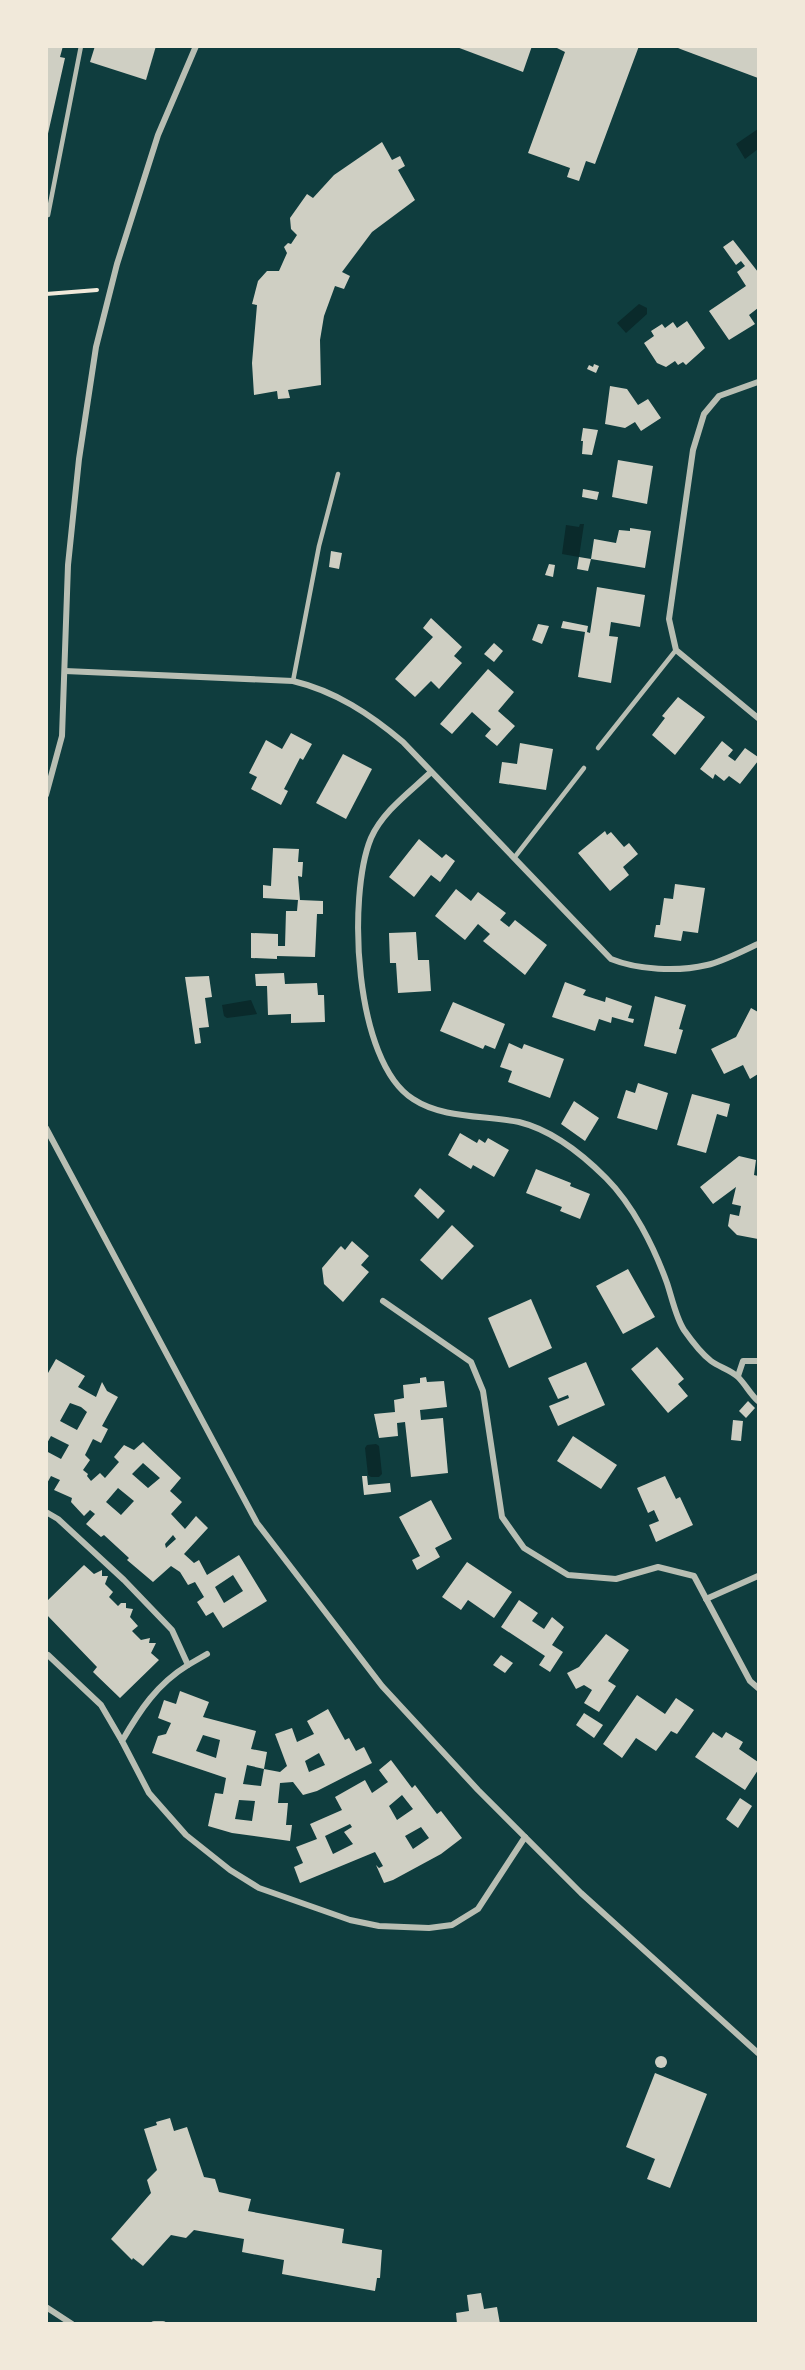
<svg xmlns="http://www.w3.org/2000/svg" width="805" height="2370" font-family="'Nunito Sans',sans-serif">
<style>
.water{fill:#0a2a2b}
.building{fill:#cfcfc3;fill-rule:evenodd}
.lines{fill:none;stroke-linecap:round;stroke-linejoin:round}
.path{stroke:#f1e9da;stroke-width:4}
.service{stroke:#b8beb3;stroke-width:4.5}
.minor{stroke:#b8beb3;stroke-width:6}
</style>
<rect width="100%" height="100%" fill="#0f3d3e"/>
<g class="water">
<path d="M758,129V149L745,159L736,144Z"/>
<path d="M639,304L647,308V314L626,333L617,323Z"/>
<path d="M580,524H584L579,557L562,554L566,525L579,527Z"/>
<path d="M251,1000L257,1014L227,1018L224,1016L222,1005Z"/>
<path d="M376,1444L379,1446L382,1474L379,1477H371L368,1475L365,1448L367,1445Z"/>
</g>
<g class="building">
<path d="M46,46H63L60,57L65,58L47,138Z"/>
<path d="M95,46H156L146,80L90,62Z"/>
<path d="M454,46H532L523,72Z"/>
<path d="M553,46H639L595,164L586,161L579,181L567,177L570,168L528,153L565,52Z"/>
<path d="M673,46H758V78L683,50Z"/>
<path d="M382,142L392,160L400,156L405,166L398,170L415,200L372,232L342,272L350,276L344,289L335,286L324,316L320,340L321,385L288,390L290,398L278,399L277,391L254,395L252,363L257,305L252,304L258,281L267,271H279L287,253L284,247L288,243L291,244L297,235L291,229L290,218L307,194L313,198L334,175Z"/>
<path d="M733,240L758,272V308L749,315L755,324L729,340L709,311L746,286L737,272L745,266L741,261L736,265L723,247Z"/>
<path d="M687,321L705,348L686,365L683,362L678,365L675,361L666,367L657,363L644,343L654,336L651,331L662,324L665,328L673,322L677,328Z"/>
<path d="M594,364L599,366L596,373L587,369L589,365L593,367Z"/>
<path d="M610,386L627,389L638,405L648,399L661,418L641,431L635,422L625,428L605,424Z"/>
<path d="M583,428L598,430L592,455L582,454L583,441H581Z"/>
<path d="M618,460L653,466L647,504L612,497Z"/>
<path d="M583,489L599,492L597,500L582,497Z"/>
<path d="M630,528L651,531L645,568L591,559L594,539L616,543L619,530L630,531Z"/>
<path d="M331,551L342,553L339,569L329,567Z"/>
<path d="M579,557L591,559L588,571L577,569Z"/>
<path d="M549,564L555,565L553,577L545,575Z"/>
<path d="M597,587L645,595L640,627L611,622L609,636L618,637L611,683L578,677L585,632L561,628L563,621L588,626L587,632L590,633Z"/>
<path d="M431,618L462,647L454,656L462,663L439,689L431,681L415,697L395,679L433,637L423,628Z"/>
<path d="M538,624L549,626L542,644L532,640Z"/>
<path d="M494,643L503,651L494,662L484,654Z"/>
<path d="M488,669L514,692L498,711L515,726L497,746L485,736L491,729L472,712L452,734L440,724Z"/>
<path d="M678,697L705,717L675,755L652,735L665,718L662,716Z"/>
<path d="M291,733L312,744L303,760L300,758L284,789L288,791L281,805L251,789L257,777L249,773L266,740L282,749Z"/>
<path d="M722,741L733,750L728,756L735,761L745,748L758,757V761L740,784L729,776L724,781L715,774L713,779L700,769Z"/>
<path d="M520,743L553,749L546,790L499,783L502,762L517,764Z"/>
<path d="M343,754L372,769L346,819L316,803Z"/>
<path d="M605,831L607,835L611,832L624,847L629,843L638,854L623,867L629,875L610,891L578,853Z"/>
<path d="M419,839L442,858L446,854L455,861L440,882L431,875L414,897L389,877Z"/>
<path d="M273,848L299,849L298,862H303L302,877L298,876L300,900L323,901V914H317L315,957L277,956V959L251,958V933L278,934V946H285L286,911H297L298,900L263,898V885L271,886Z"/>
<path d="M675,884L705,888L698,933L683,931L681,941L654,937L656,925H660L664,898L673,899Z"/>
<path d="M456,889L471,901L478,892L506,913L500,920L509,927L515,920L547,945L525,975L483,941L490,934L478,924L465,940L435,916Z"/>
<path d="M416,932L418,960H429L431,991L398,993L396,963H390L389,933Z"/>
<path d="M284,973L285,984L317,983L318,995H324L325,1022L291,1023V1014L268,1015L267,986H256L255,974Z"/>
<path d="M209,976L212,997L205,998L209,1027L199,1028L201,1043L195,1044L185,977Z"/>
<path d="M565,982L586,990L583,995L605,1002L606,997L632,1006L628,1018L634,1019L633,1023L612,1017L611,1023L599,1019L595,1031L552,1017Z"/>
<path d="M655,996L686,1005L679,1029L683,1030L676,1054L644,1046Z"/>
<path d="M453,1002L505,1024L495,1049L485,1045L483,1049L440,1031Z"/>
<path d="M751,1008L758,1012V1074L750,1079L743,1065L724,1074L711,1049L736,1037Z"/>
<path d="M509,1043L522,1049L524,1044L564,1059L550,1098L508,1082L512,1071L500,1067Z"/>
<path d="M638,1083L668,1093L657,1130L617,1118L626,1090L635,1093Z"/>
<path d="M692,1094L730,1104L727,1117L717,1114L706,1153L677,1145Z"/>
<path d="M574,1101L599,1118L585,1141L561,1124Z"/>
<path d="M460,1133L477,1143L479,1139L485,1143L488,1138L509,1150L494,1177L473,1165L471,1169L448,1155Z"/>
<path d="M739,1156L756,1160L754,1175L758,1176V1239L737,1235L728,1226L730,1214L739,1216L741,1206L732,1204L736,1187L713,1204L700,1187Z"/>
<path d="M536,1169L571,1183L570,1186L590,1194L580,1219L560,1211L562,1207L526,1193Z"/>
<path d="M420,1188L445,1211L438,1219L414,1196Z"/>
<path d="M452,1225L474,1246L442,1280L420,1260Z"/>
<path d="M352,1241L369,1256L361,1265L369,1272L343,1302L324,1284L322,1268L339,1248L341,1246L345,1250Z"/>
<path d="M628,1269L655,1317L623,1334L596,1286Z"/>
<path d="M531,1299L552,1348L509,1368L488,1318Z"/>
<path d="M657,1347L684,1379L678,1384L688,1396L668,1413L631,1369Z"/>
<path d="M56,1359L85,1376L78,1387L96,1397L102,1382L107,1391L118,1397L102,1426L108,1429L101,1443L93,1439L85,1455L90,1460L83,1470L88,1474L87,1476L91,1481L100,1473L105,1478L119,1462L114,1457L124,1445L134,1450L143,1442L181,1478L170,1491L182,1502L171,1514L185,1529L196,1516L208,1528L184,1554L194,1563L199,1560L207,1575L239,1555L267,1601L223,1628L213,1612L206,1616L197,1602L204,1597L195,1582L188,1585L180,1572L171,1566L153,1582L127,1560L129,1558L104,1535L101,1537L86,1524L95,1514L90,1510L84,1516L71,1502L72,1498L54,1490L60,1480L51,1476L46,1485V1451L61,1459L69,1445L51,1436L46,1445V1372L48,1373ZM70,1403L81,1407L87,1412L77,1430L60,1421ZM143,1463L160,1478L148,1488L132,1474ZM118,1488L134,1501L121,1515L106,1502ZM173,1535L176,1539L166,1548L165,1544ZM233,1575L243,1591L224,1603L215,1587Z"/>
<path d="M586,1362L605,1405L558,1426L549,1406L569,1398L568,1395L558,1399L548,1378Z"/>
<path d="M426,1377L427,1382L444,1381L447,1407L420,1410L421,1420L443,1418L448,1473L411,1477L405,1422L397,1423L398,1436L379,1438L374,1414L395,1412L394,1400L404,1398L403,1385L420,1383V1378Z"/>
<path d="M748,1401L755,1408L746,1418L739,1411Z"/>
<path d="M733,1420L743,1421L741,1441L731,1440Z"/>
<path d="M573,1436L617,1465L601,1489L557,1461Z"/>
<path d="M362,1476H367L368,1485L390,1483L391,1492L364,1495Z"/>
<path d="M665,1476L676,1499L680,1497L693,1525L656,1542L649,1525L659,1521L654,1510L648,1513L637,1488Z"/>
<path d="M431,1500L452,1539L435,1548L440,1557L417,1570L412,1560L420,1556L399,1517Z"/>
<path d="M467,1562L512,1592L494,1618L468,1600L461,1610L442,1597Z"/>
<path d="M84,1565L94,1574L102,1570V1576H108L105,1584L113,1592L109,1597L118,1606L121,1603H126V1608L133,1609L130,1617L138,1626L132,1631L141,1640L150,1638L149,1643H156L151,1653L159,1660L120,1698L93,1672L97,1667L46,1614V1602Z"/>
<path d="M519,1600L538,1613L532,1621L544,1629L552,1617L564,1627L552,1645L563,1652L550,1672L539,1665L545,1656L501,1627Z"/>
<path d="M606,1634L629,1650L608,1681L616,1686L599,1712L584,1703L592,1690L584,1685L576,1689L567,1673L579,1667Z"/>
<path d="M501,1655L513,1663L505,1673L493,1665Z"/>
<path d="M180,1691L209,1702L203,1717L256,1731L251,1749L267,1752L264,1769L247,1765L243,1784L261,1786L264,1769L280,1772L287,1766L275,1734L292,1728L297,1742L314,1734L307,1721L328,1709L345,1740L349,1738L356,1751L364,1747L372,1763L317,1791L303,1795L293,1782L280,1783L278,1803H288L286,1825H292L290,1841L232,1833L208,1826L215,1793L223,1794L226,1778L152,1753L158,1736L166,1734L171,1723L158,1718L164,1700L176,1704ZM203,1735L220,1740L216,1758L196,1751ZM319,1753L325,1765L309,1772L305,1761ZM239,1800L255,1801L252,1821L235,1819Z"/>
<path d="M637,1695L665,1714L676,1698L694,1710L677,1734L671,1731L656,1751L636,1738L622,1758L603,1744Z"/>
<path d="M584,1713L603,1725L594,1738L576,1725Z"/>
<path d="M713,1732L722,1738L726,1732L743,1742L739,1749L758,1762V1770L745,1790L695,1757Z"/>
<path d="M391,1760L412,1788L415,1785L437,1814L441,1811L462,1838L441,1854L393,1880L384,1883L376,1865L379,1868L383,1866L375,1852L300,1883L294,1867L303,1863L296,1847L317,1839L310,1824L342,1810L335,1797L365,1780L372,1793L388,1782L379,1770ZM402,1795L413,1809L397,1820L389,1806ZM350,1824L352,1827L344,1832L353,1844L333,1854L325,1836ZM421,1827L429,1838L413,1849L405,1836Z"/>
<path d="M740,1798L752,1806L738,1828L726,1819Z"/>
<circle cx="661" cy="2062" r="6"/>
<path d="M655,2073L707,2094L670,2188L647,2179L655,2159L626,2147Z"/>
<path d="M170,2118L174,2131L187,2127L204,2177L215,2179L219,2192L251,2199L248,2211L344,2229L342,2243L382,2250L380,2278H377L375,2291L282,2274L284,2260L242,2252L244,2239L194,2230L186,2238L171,2235L143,2266L133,2258L132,2260L111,2239L151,2193L147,2180L157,2170L144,2129L157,2125L156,2122Z"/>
<path d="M481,2293L484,2309L497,2307L500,2324H457L456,2313L469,2311L467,2295Z"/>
</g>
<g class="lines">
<path class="path" d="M46,294L97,290"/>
<g class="service">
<path d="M48,215L81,46"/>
<path d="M293,681L319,546L338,474"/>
<path d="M598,748L676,650"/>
<path d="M514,858L584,768"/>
</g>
<g class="minor">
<path d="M758,382L719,396L704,414L693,450L669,619L676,650L758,718"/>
<path d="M65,671L293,681C335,691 370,714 403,742L611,959C638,970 678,972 707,965C724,961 742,951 758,944"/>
<path d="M431,772C410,792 383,811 371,838C347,896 354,1062 413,1099C443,1119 485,1115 519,1122C552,1130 582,1154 606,1178C633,1205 654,1247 667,1283C672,1298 676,1318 684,1330C691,1340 702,1354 711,1361C719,1367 731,1370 738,1377C746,1385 750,1394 758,1401"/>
<path d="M46,795L62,736L68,565L79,459L96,347L117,264L158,135L196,46"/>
<path d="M46,1128L257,1523L382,1686L478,1790L581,1893L758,2053"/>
<path d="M383,1301L471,1362L483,1391L502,1517L524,1548L568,1575L616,1579L658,1567L694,1576L750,1681L758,1688"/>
<path d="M738,1376L743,1361H758"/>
<path d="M46,1512L58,1519L124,1580L172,1630L188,1665C157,1684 140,1710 122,1741L149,1793L186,1835L230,1870L259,1888L350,1920L379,1926L429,1928L452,1925L478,1909L525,1837"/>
<path d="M706,1599L758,1576"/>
<path d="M48,1655L101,1705L122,1741"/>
<path d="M188,1665L207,1654"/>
<path d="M46,2307L72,2324"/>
<path d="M154,2324H163"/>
</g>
</g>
<rect width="805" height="2370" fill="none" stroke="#f1e9da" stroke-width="96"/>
</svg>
